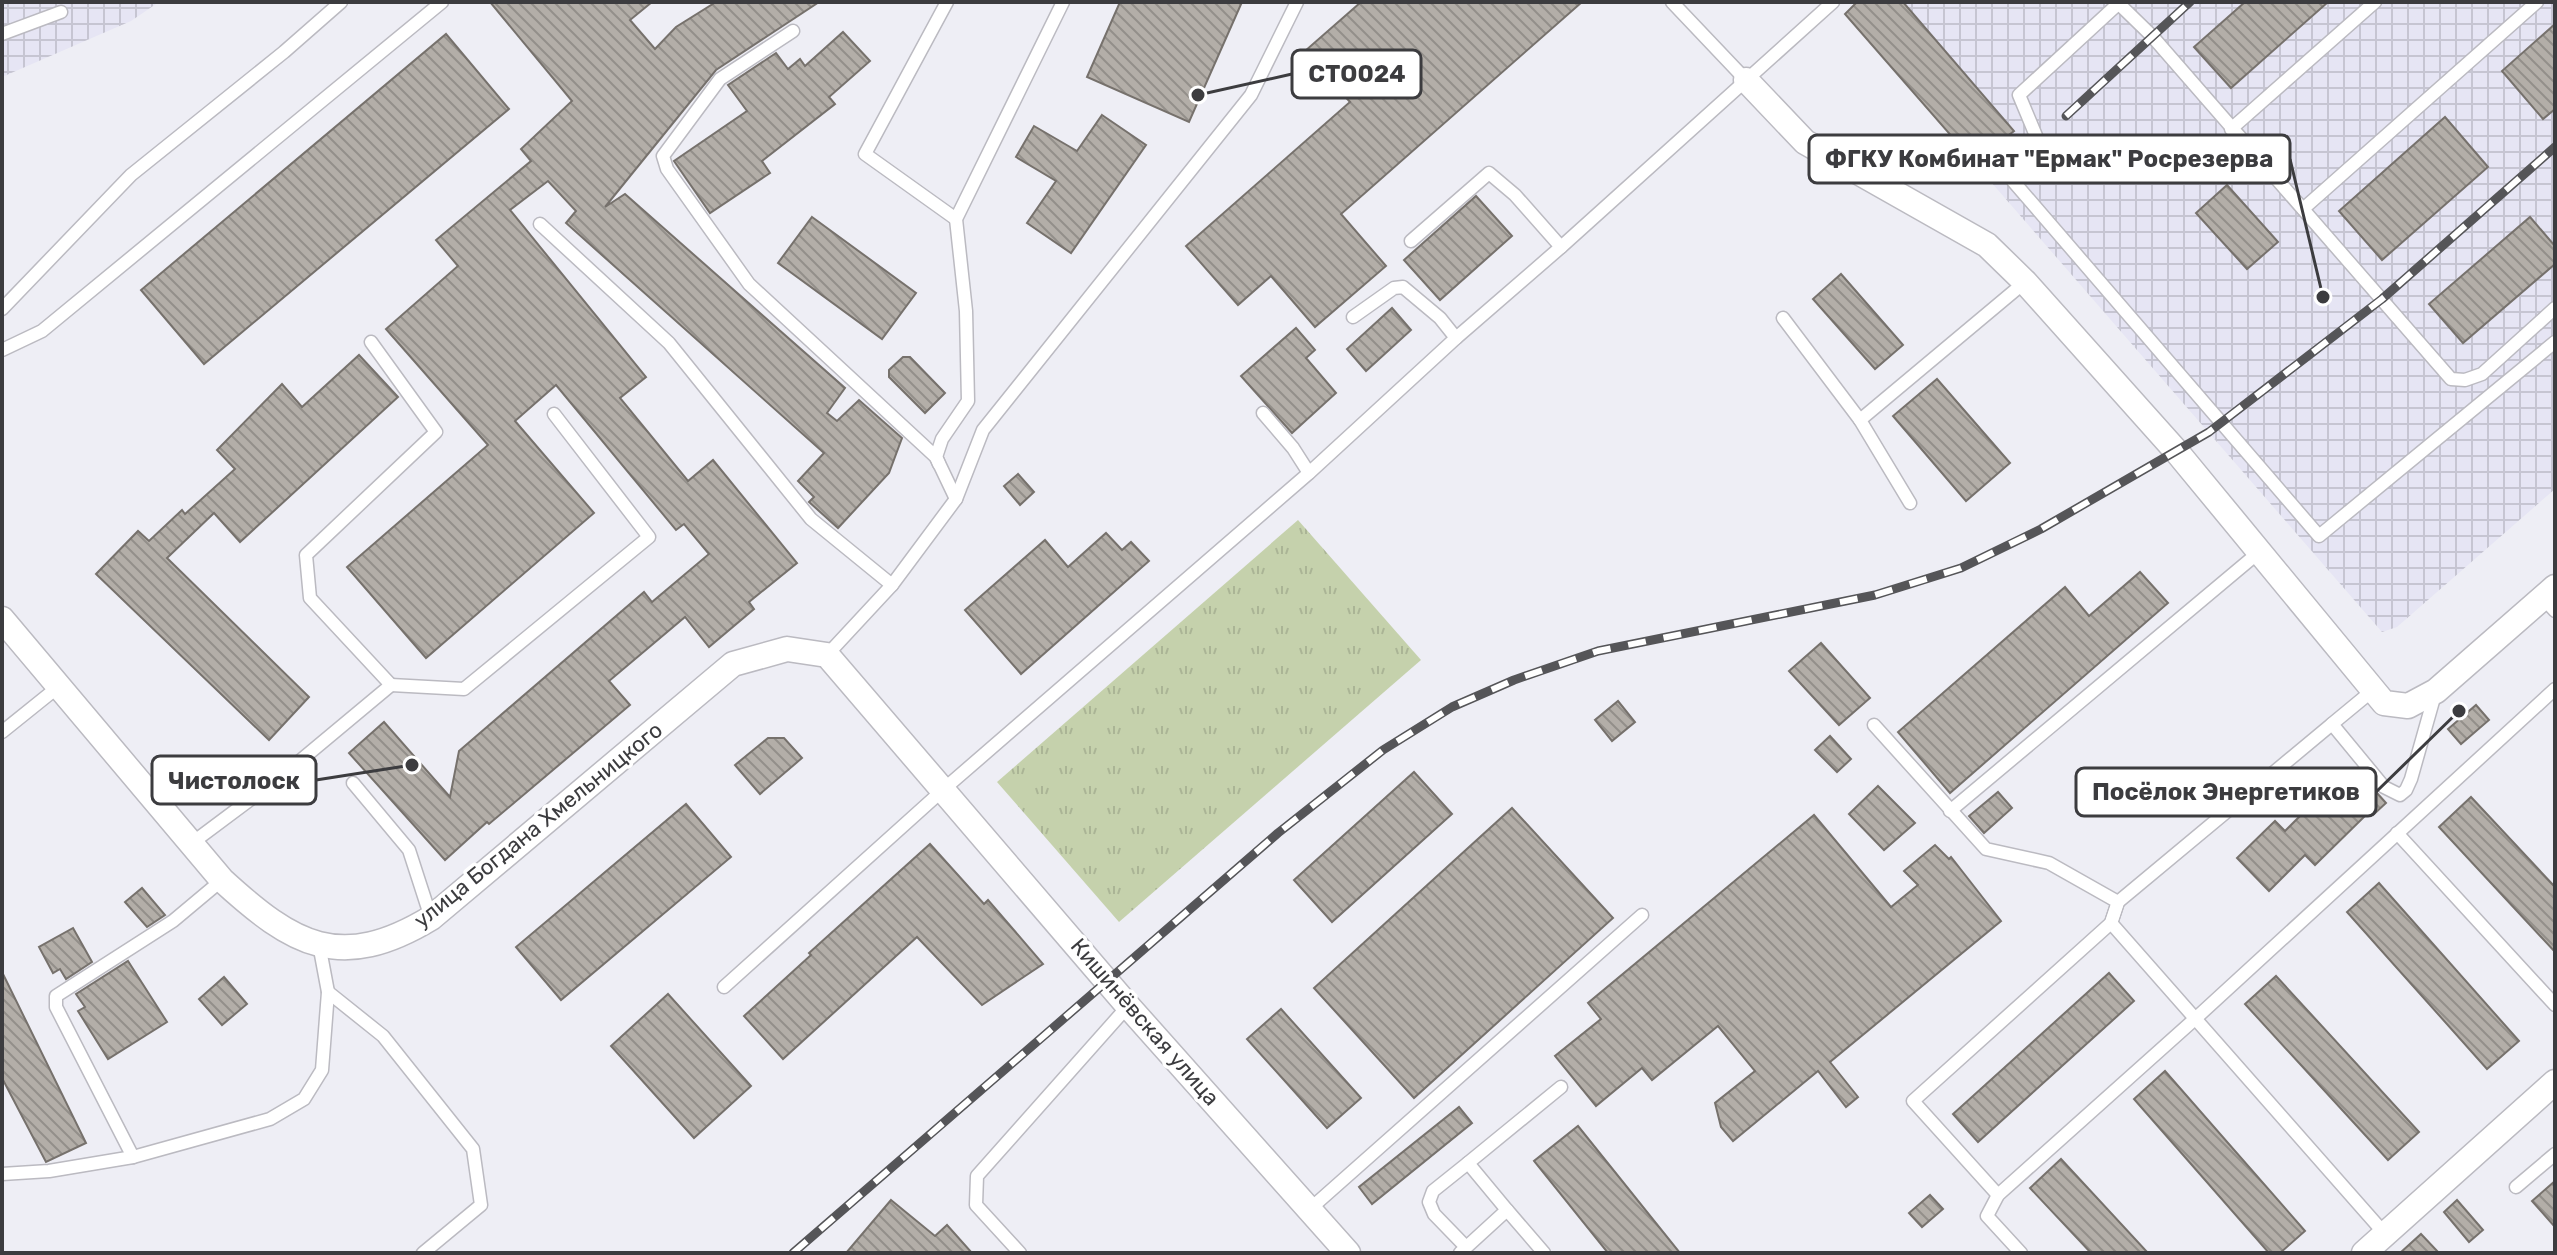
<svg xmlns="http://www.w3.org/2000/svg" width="2557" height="1255" font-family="Rubik,sans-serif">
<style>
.industrial{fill:url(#industrial-grid)}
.grass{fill:url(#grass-tufts)}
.building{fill:url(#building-back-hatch);stroke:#76716c;stroke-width:2}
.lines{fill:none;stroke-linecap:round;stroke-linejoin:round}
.service-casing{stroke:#bbbac1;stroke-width:15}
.minor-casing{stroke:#bbbac1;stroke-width:27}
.service{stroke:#fff;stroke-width:12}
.minor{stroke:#fff;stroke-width:24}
.rail-casing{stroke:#555558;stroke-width:9}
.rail{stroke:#fff;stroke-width:6;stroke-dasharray:18;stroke-linecap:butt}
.labels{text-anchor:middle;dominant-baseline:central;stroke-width:7;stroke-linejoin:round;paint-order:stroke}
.street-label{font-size:22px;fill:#3c3c3f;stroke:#fff}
.leader{fill:none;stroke:#3c3c3f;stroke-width:3}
.callout-dot{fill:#3c3c3f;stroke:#fff;stroke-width:3}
.callout{fill:#fff;stroke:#3c3c3f;stroke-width:3}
.callout-label{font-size:24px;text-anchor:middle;font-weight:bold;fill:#3c3c3f}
</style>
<defs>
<pattern id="industrial-grid" width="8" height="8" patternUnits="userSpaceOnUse" patternTransform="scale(2)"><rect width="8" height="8" fill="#e6e5f4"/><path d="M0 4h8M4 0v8" fill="none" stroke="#c6c5d2"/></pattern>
<pattern id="grass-tufts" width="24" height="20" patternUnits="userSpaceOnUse" patternTransform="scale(2)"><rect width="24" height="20" fill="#c5d1ac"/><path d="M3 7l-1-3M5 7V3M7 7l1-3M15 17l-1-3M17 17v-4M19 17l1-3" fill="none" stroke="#aab495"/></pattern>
<pattern id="building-back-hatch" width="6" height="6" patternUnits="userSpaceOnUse" patternTransform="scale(2)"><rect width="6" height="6" fill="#b3aea8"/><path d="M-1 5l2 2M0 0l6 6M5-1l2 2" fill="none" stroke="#938f8a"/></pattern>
</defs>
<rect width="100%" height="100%" fill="#eeeef5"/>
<g class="industrial">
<path d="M2,2H159L131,21L2,77Z"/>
<path d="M1857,2H2555V489L2397,627L2382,632L1845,14Z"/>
</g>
<path class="grass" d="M1298,520L1421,660L1119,922L997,782Z"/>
<g class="building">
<path d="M490,2H652L630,20L655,49L676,27L716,2H819L716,70L605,207L625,194L845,388L827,413L837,421L859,400L902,438L889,473L838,528L809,502L814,497L798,481L824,453L566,223L576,211L548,181L510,210L646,377L620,398L688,481L713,460L797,563L749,602L754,609L709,647L685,617L609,681L630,705L489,824L487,822L445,860L349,753L384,722L450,797L459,751L644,592L652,602L709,554L684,524L676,530L556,385L515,421L594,513L426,658L347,567L488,445L386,329L458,266L436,240L531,161L521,149L572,101Z"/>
<path d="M1120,2H1242L1189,122L1087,77Z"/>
<path d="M1361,2H1582L1341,214L1386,266L1315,327L1271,276L1238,305L1186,246L1350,102L1305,51Z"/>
<path d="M1857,2H1903L2014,131L1974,162L1845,14Z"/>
<path d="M2245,2H2328L2231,88L2194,47Z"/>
<path d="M2555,24V109L2543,119L2502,71Z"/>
<path d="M843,32L870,61L829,97L835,104L762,161L770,173L710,213L674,161L747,111L728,85L776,53L788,69L800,59L805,66Z"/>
<path d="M446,34L509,109L204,364L141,290Z"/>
<path d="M1102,115L1146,145L1071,253L1027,223L1056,181L1016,157L1034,126L1077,151Z"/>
<path d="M2445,117L2488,167L2382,260L2339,211Z"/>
<path d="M2227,185L2278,242L2247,269L2196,213Z"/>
<path d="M1476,196L1512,236L1440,300L1404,260Z"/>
<path d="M812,217L916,293L882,339L778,263Z"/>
<path d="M2530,217L2555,246V264L2463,343L2429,304Z"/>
<path d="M1841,274L1903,345L1875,369L1813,299Z"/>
<path d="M1392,308L1411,330L1366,371L1347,349Z"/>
<path d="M1296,328L1315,350L1306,358L1336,393L1292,433L1241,376Z"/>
<path d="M359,355L398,397L240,542L214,513L167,558L309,697L269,740L96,574L138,531L149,541L182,510L185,514L235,469L217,450L282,384L302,407Z"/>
<path d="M903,357H910L945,393L925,413L889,377V370Z"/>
<path d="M1937,379L2010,463L1966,501L1893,416Z"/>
<path d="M1018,474L1034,492L1020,505L1004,486Z"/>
<path d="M1106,533L1122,550L1131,542L1149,561L1021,674L965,610L1045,540L1068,567Z"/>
<path d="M2140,572L2168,603L1950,793L1898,732L2065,587L2089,616Z"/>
<path d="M1821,643L1870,698L1839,725L1789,671Z"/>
<path d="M1618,701L1635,722L1612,741L1595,720Z"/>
<path d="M2476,705L2489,720L2461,744L2448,729Z"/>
<path d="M1830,736L1851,759L1837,772L1815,750Z"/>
<path d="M768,738H784L802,758L760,794L735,765Z"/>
<path d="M1414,772L1452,814L1332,922L1294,880Z"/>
<path d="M2368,783L2386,803L2373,815L2370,811L2315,865L2305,855L2269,891L2237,858L2275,821L2285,831L2327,789L2343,805Z"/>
<path d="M1878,786L1915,823L1884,850L1849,814Z"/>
<path d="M1998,792L2012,808L1984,833L1969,816Z"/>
<path d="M2471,797L2555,887V952L2439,827Z"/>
<path d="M686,804L731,857L561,1000L516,947Z"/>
<path d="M1512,808L1613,918L1414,1098L1314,988Z"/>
<path d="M1814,815L1891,907L1918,885L1904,871L1935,845L1949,859L1951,857L2001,921L1830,1062L1858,1097L1846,1107L1818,1071L1733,1141L1721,1127L1715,1103L1755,1071L1718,1026L1652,1080L1642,1068L1596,1106L1555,1056L1601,1019L1588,1003Z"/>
<path d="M930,844L984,904L988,900L1043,964L982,1005L917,937L783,1059L744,1016L811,955L809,953Z"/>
<path d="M2379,883L2519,1041L2487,1069L2347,912Z"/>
<path d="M142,888L165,915L147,927L125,902Z"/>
<path d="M73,928L92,962L66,979L60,969L53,973L39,947Z"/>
<path d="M128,961L167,1022L108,1059L78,1011L85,1007L76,994Z"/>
<path d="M2,972L86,1143L46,1162L2,1078Z"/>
<path d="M2109,973L2134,1001L1978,1142L1953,1114Z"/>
<path d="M2276,976L2419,1132L2388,1160L2245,1004Z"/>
<path d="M224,977L247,1004L222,1025L199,999Z"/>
<path d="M668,994L751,1086L694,1138L611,1046Z"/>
<path d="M1281,1009L1361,1098L1327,1128L1247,1039Z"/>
<path d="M2165,1071L2305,1231L2280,1253H2269L2134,1099Z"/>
<path d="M1459,1107L1472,1123L1372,1204L1359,1187Z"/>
<path d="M1578,1126L1680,1253H1608L1534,1161Z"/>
<path d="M2061,1159L2148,1253H2091L2030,1188Z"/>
<path d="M2555,1181V1227L2532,1201Z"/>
<path d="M1930,1195L1943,1209L1922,1227L1909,1213Z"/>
<path d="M891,1200L935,1236L947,1225L972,1253H846Z"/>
<path d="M2457,1200L2483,1230L2469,1242L2444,1212Z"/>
<path d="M2421,1234L2439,1253H2400Z"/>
</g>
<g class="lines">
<defs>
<g id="service">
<path d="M947,2L865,154L956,219"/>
<path d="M1672,2L1746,80"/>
<path d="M2117,2L2152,36L2451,379L2465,380L2482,374L2555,308"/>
<path d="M793,31L720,79L663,156L667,169L749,284L936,457L956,499"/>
<path d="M2,34L61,12"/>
<path d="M2231,129L2375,2"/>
<path d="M2052,174L2019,95L2119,3"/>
<path d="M2013,181L2319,536L2555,342"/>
<path d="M2303,209L2537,2"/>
<path d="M540,224L669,343L811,519L892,585"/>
<path d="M1411,241L1489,173L1515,195L1561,247"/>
<path d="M2,309L131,175L284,52L341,2"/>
<path d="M1353,317L1394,288L1403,287L1440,318L1456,338"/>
<path d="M1783,318L1860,420"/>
<path d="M2,350L42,331L442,2"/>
<path d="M1263,413L1293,448L1309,473"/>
<path d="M939,464L936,457L942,439L968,401L966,311L956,219L1063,2"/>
<path d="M1910,503L1860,420L2025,282"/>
<path d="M2543,598L2555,611"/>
<path d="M827,655L892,585L956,499L983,430L1251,95L1297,2"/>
<path d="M391,685L464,689L649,537L554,414"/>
<path d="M2372,691L2332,724L2384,787L2400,795L2406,790L2411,779L2435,694"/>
<path d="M1874,725L1986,849L2049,863L2118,902L2111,923L2385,1234"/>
<path d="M2,732L58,687"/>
<path d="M353,783L409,850L431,918"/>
<path d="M1950,811L2258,553"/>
<path d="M2397,833L2555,1005"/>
<path d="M192,843L283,775L391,685L310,598L306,555L436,432L371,342"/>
<path d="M724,987L944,789L1309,473L1456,338L1561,247L1833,2"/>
<path d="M328,992L383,1036L473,1149L481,1205L423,1253"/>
<path d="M133,1157L56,1007V996L173,921L222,880"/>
<path d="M2,1174L49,1171L133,1157L270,1119L304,1099L322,1070L328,992L319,944"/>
<path d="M2516,1187L2555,1154"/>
<path d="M1998,1195L1913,1101L2111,923L2118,902L2332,724"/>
<path d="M1310,1209L1642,915"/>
<path d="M1507,1210L1468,1163L1561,1087"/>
<path d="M1466,1247L1434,1214L1429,1202L1433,1191L1468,1163"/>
<path d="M1020,1253L976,1205L977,1176L1128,1006"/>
<path d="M1460,1253L1507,1210L1544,1253"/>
<path d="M2021,1253L1987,1216L1998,1195L2196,1018L2555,689"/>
</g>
<g id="minor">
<path d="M1746,80L1805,142L1987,245L2025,282L2177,452L2384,703L2408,706L2436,691L2555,587"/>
<path d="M2,619L222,880C293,945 340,973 431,918L733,664L787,649L827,655L1128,1006L1348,1253"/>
<path d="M2364,1253L2555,1082"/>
</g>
</defs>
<use href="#service" class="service-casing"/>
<use href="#minor" class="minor-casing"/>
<use href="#service" class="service"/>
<use href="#minor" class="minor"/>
<defs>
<g id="rail">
<path d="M2066,116L2190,2"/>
<path d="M793,1253L1278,833L1383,750L1452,707L1514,680L1598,651L1875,595L1961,568L2041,529L2209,432L2382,299L2555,147"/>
</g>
</defs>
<use href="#rail" class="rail-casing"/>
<use href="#rail" class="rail"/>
</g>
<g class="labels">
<g class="street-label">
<text transform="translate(538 825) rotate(-39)">улица Богдана Хмельницкого</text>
<text transform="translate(1145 1022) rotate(49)">Кишинёвская улица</text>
</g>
</g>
<path class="leader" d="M1198 95L1292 74M2323 297L2290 159M412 765L316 780M2459 711L2376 792"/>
<g class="callout-dot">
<circle cx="1198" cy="95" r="8"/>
<circle cx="2323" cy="297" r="8"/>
<circle cx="412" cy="765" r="8"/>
<circle cx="2459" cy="711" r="8"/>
</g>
<g class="callout">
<rect x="1292" y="50" width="129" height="48" rx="8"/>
<rect x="1809" y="135" width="481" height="48" rx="8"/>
<rect x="152" y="756" width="164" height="48" rx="8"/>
<rect x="2076" y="768" width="300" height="48" rx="8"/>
</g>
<g class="callout-label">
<text x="1357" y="82">СТО024</text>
<text x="2049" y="167">ФГКУ Комбинат "Ермак" Росрезерва</text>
<text x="234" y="789">Чистолоск</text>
<text x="2226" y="800">Посёлок Энергетиков</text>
</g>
<rect width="2557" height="1255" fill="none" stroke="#3c3c3f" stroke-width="8"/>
</svg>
